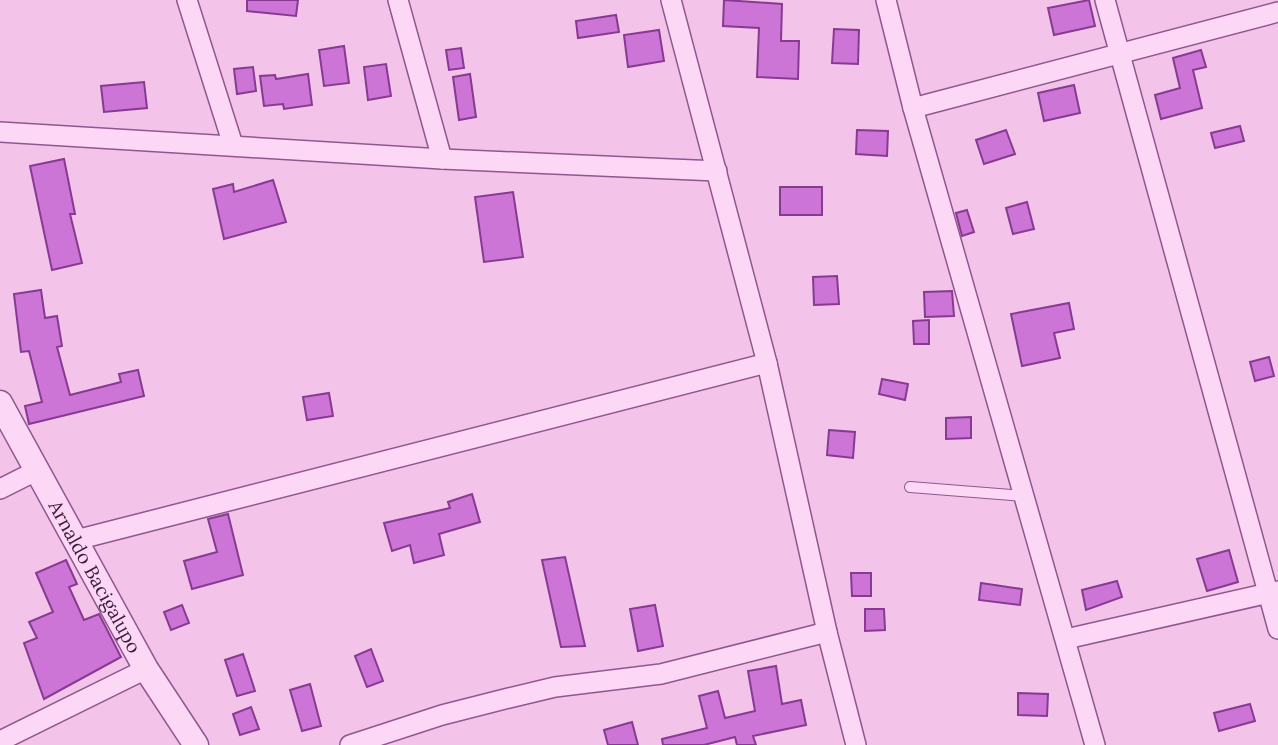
<svg xmlns="http://www.w3.org/2000/svg" width="1278" height="745" font-family="Lora,serif">
<style>
.building{fill:#cc75d6;stroke:#873a92;stroke-width:2}
.lines{fill:none;stroke-linecap:round;stroke-linejoin:round}
.service-casing{stroke:#90578f;stroke-width:12}
.minor-casing{stroke:#90578f;stroke-width:22}
.tertiary-casing{stroke:#90578f;stroke-width:27}
.service{stroke:#fcd8f6;stroke-width:10}
.minor{stroke:#fcd8f6;stroke-width:19}
.tertiary{stroke:#fcd8f6;stroke-width:24}
.labels{text-anchor:middle;dominant-baseline:central;stroke-width:6;stroke-linejoin:round;paint-order:stroke}
.street-label{font-size:19px;fill:#3d1d3e;stroke:#f9d4f2}
</style>
<rect width="100%" height="100%" fill="#f3c3ea"/>
<g class="building">
<path d="M247,0H298L296,16L247,11Z"/>
<path d="M724,0L782,4L781,41H799L798,79L757,77L759,28L723,26Z"/>
<path d="M1089,0L1095,26L1054,35L1048,8Z"/>
<path d="M616,15L619,32L578,38L576,21Z"/>
<path d="M834,29L859,30L858,64L832,63Z"/>
<path d="M659,30L664,61L628,67L624,35Z"/>
<path d="M344,46L349,83L324,86L319,50Z"/>
<path d="M461,48L464,68L449,70L446,50Z"/>
<path d="M1201,50L1206,67L1193,70L1202,108L1161,119L1155,95L1180,88L1173,58Z"/>
<path d="M386,64L391,96L368,100L364,67Z"/>
<path d="M253,67L256,91L237,94L234,69Z"/>
<path d="M308,74L312,105L284,109L283,104L264,106L260,76L275,75L276,79Z"/>
<path d="M470,74L476,117L459,120L453,77Z"/>
<path d="M144,82L147,108L104,112L101,86Z"/>
<path d="M1074,85L1080,113L1044,121L1038,93Z"/>
<path d="M1240,126L1244,141L1215,148L1211,133Z"/>
<path d="M857,130L888,131L887,156L856,154Z"/>
<path d="M1006,130L1015,154L984,164L976,140Z"/>
<path d="M64,159L75,214H70L82,263L52,270L30,166Z"/>
<path d="M273,180L286,222L224,239L213,189L233,184L234,192Z"/>
<rect x="780" y="187" width="42" height="28"/>
<path d="M513,192L523,257L484,262L475,197Z"/>
<path d="M1027,202L1034,229L1013,234L1006,208Z"/>
<path d="M967,210L974,232L962,236L956,213Z"/>
<path d="M837,276L839,304L814,305L813,277Z"/>
<path d="M41,290L45,318L57,316L62,346L57,347L70,395L121,382L119,374L138,370L144,396L29,424L25,406L42,402L29,351L21,352L14,294Z"/>
<path d="M952,291L954,316L925,317L924,292Z"/>
<path d="M1069,303L1074,329L1054,333L1060,358L1022,366L1011,314Z"/>
<path d="M929,320V344H914L913,321Z"/>
<path d="M1269,357L1274,376L1255,381L1250,362Z"/>
<path d="M882,379L908,384L905,400L879,394Z"/>
<path d="M329,393L333,416L307,420L303,397Z"/>
<path d="M971,417V438L946,439V418Z"/>
<path d="M829,430L855,432L853,458L827,455Z"/>
<path d="M472,494L480,522L439,534L444,555L414,563L410,545L392,551L384,523L450,508L448,502Z"/>
<path d="M228,514L243,575L192,589L184,561L217,552L208,519Z"/>
<path d="M1229,550L1238,582L1207,591L1197,559Z"/>
<path d="M565,557L585,646L561,647L542,560Z"/>
<path d="M66,560L77,584L69,587L84,620L99,614L121,657L44,699L24,643L37,638L29,622L53,612L36,573Z"/>
<path d="M851,573H871V596H852Z"/>
<path d="M1117,581L1122,597L1086,610L1082,590Z"/>
<path d="M981,583L1022,589L1020,605L979,600Z"/>
<path d="M182,605L189,623L171,630L164,612Z"/>
<path d="M655,605L663,646L638,651L630,609Z"/>
<path d="M865,609H884L885,630L865,631Z"/>
<path d="M371,649L383,681L367,687L355,656Z"/>
<path d="M243,654L255,691L237,696L225,660Z"/>
<path d="M776,666L782,704L801,700L806,725L753,736L756,745H737L735,737L704,745H663L662,739L707,728L699,696L718,691L725,718L755,711L748,671Z"/>
<path d="M310,684L321,726L302,731L290,690Z"/>
<path d="M1018,693L1048,694L1047,716L1018,715Z"/>
<path d="M1250,704L1255,721L1219,731L1214,713Z"/>
<path d="M251,707L259,729L240,735L233,714Z"/>
<path d="M632,722L638,745H608L604,730Z"/>
</g>
<g class="lines">
<defs>
<path id="service" d="M910,487L1024,496"/>
<g id="minor">
<path d="M187,0L233,145"/>
<path d="M398,0L442,159"/>
<path d="M671,0L767,363L827,632L856,745"/>
<path d="M886,0L913,108L1095,745"/>
<path d="M1105,0L1278,629"/>
<path d="M913,108L1278,12"/>
<path d="M0,132L442,159L717,171"/>
<path d="M0,489L38,470"/>
<path d="M76,540L767,363"/>
<path d="M1066,639L1278,591"/>
<path d="M0,741L146,669"/>
<path d="M350,745L442,715L509,698L555,687L661,674L827,632"/>
</g>
<g id="tertiary">
<path id="s1" d="M0,403L146,669L196,745"/>
</g>
</defs>
<use href="#service" class="service-casing"/>
<use href="#minor" class="minor-casing"/>
<use href="#tertiary" class="tertiary-casing"/>
<use href="#service" class="service"/>
<use href="#minor" class="minor"/>
<use href="#tertiary" class="tertiary"/>
</g>
<g class="labels">
<g class="street-label">
<text stroke="none"><textPath href="#s1" startOffset="198">Arnaldo Bacigalupo</textPath></text>
</g>
</g>
</svg>
